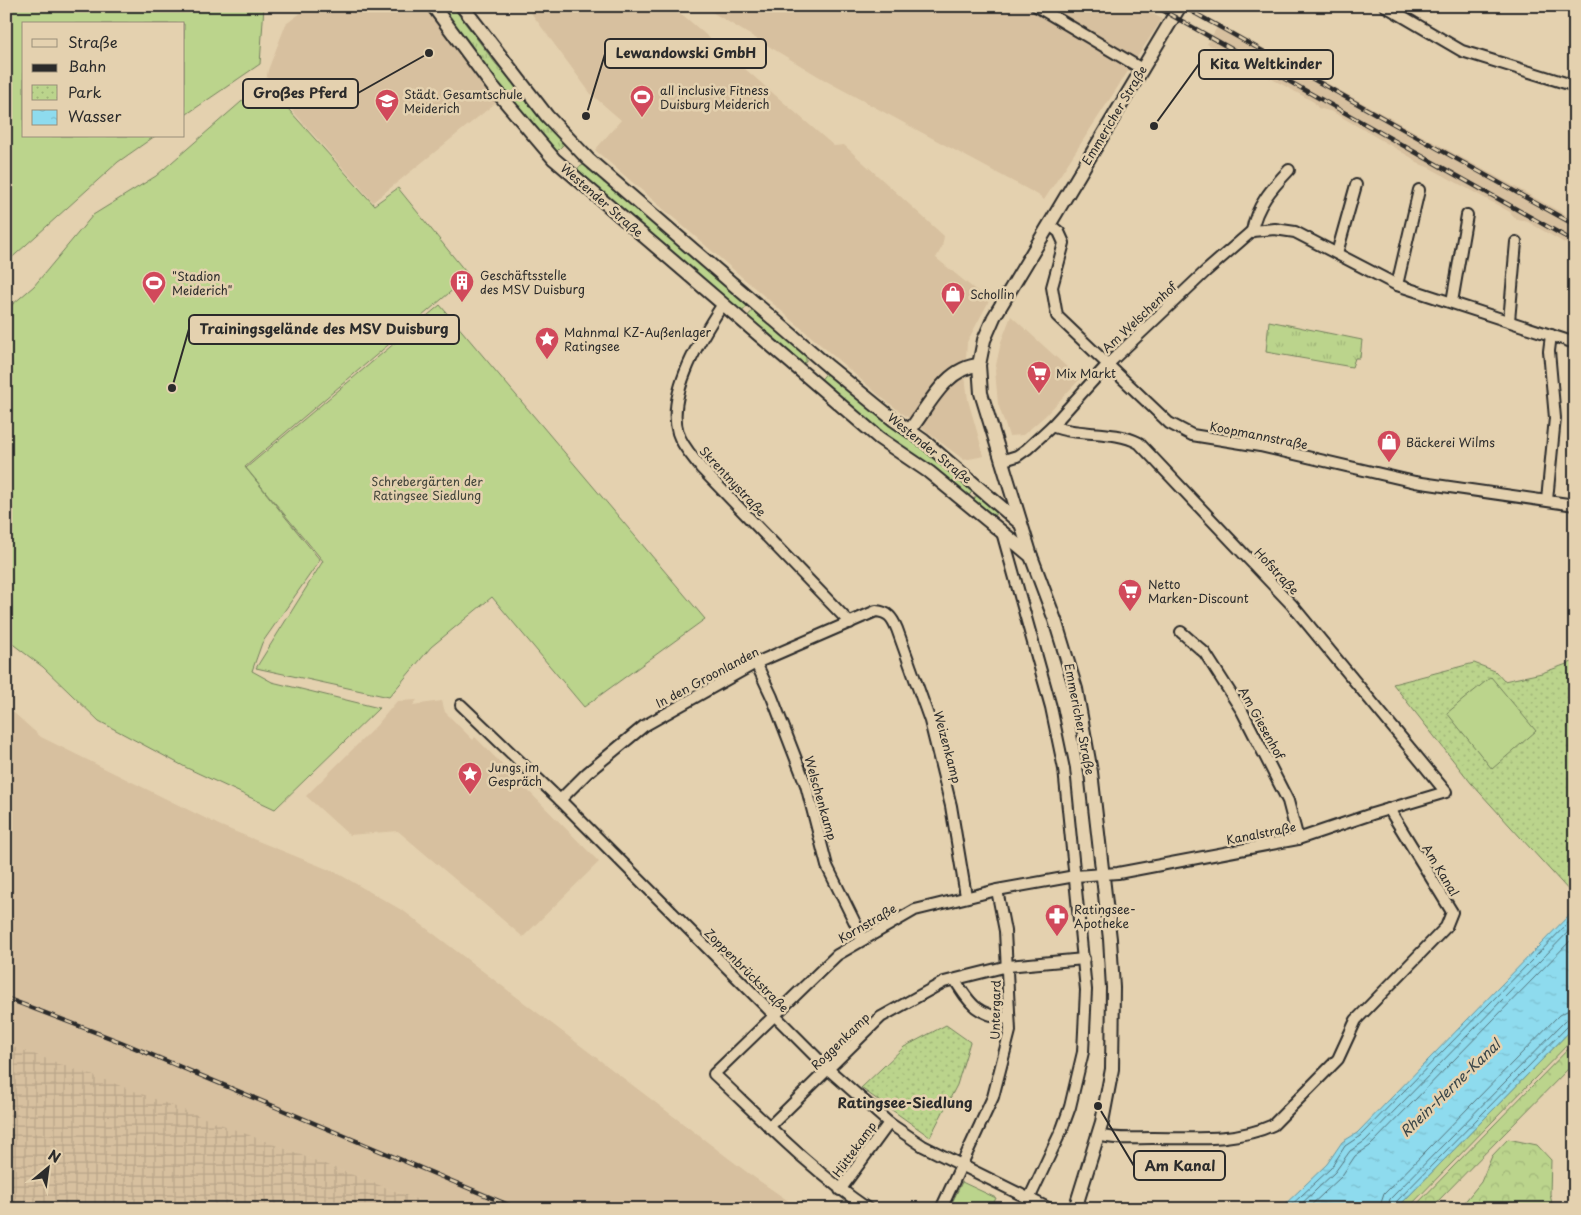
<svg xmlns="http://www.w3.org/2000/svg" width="1581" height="1215" font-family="'Playpen Sans',sans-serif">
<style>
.built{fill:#d7c09f}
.industrial{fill:url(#industrial-grid)}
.grass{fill:url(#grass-tufts);stroke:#73805c}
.forest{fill:url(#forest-crowns);stroke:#73805c}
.park{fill:url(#park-dots);stroke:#73805c}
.garden{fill:#bbd48c;stroke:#73805c}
.water{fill:url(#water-ripples);stroke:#6695a0}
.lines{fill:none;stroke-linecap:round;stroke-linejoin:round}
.shore{stroke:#537179;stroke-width:1}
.minor-casing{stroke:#2b2b2b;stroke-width:14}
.major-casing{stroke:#2b2b2b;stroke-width:16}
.minor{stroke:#e4d1af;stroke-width:10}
.major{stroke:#e4d1af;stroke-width:12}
.rail-casing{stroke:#2b2b2b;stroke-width:4.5}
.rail{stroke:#e4d1af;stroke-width:2.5;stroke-dasharray:8;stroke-linecap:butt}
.labels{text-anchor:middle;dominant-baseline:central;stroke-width:5;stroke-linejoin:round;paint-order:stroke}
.poi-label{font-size:12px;fill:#2b2b2b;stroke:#e4d1af;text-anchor:start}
.street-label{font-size:12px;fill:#2b2b2b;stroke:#e4d1af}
.park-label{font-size:12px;fill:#41443a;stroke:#e4d1af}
.water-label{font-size:14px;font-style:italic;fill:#3a4548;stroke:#e4d1af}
.neighbourhood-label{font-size:14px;font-weight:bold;fill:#2b2b2b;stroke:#e4d1af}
.leader{fill:none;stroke:#2b2b2b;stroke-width:2}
.callout-dot{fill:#2b2b2b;stroke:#e4d1af;stroke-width:2}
.callout{fill:#e4d1af;stroke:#2b2b2b;stroke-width:2}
.callout-label{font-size:14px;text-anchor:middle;font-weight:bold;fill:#2b2b2b}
</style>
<defs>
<pattern id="industrial-grid" width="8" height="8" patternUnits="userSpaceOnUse" patternTransform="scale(1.25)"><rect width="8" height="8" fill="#d7c09f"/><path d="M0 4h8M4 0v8" fill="none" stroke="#b9a589"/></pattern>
<pattern id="grass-tufts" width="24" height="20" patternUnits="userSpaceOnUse" patternTransform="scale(1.25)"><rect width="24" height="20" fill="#bbd48c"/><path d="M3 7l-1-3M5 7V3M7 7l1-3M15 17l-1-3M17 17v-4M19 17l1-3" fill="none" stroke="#a1b679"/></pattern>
<pattern id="forest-crowns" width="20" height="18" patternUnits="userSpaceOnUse" patternTransform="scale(1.25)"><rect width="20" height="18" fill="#bbd48c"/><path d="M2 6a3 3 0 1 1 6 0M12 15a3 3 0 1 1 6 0" fill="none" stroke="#a1b679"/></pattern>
<pattern id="park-dots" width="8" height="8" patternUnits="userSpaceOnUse" patternTransform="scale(1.25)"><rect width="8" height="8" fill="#bbd48c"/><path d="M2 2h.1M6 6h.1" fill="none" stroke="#a1b679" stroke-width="1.8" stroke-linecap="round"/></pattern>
<pattern id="water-ripples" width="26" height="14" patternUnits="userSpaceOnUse" patternTransform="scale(1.25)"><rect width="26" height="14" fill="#8edbee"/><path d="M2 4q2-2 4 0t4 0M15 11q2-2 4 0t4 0" fill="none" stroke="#7bbccc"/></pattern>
</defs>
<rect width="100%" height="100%" fill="#e4d1af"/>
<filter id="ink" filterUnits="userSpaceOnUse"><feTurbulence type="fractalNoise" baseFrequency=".02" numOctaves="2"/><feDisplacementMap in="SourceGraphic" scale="10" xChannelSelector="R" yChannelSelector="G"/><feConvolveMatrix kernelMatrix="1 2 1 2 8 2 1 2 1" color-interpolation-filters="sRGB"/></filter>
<g filter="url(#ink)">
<g class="built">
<path d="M310,6H426L498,101L373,202L266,81L268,70L286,24Z"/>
<path d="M526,6H665L684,16L834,146L844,145L944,236L942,247L936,258L989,301L967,342L965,376L968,400L984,456L964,460L881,397L595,150L621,120L591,94Z"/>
<path d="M702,6H1139L1162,19L1044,200L1040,196L828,82Z"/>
<path d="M1219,24L1575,220V249L1528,222L1515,218L1510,212L1430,168L1417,163L1412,158L1333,112L1318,108L1314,102L1234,58L1221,53L1216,48L1207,44Z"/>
<path d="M1011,316L1080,379L1045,416L1023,435L1009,436L998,404L995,370L1001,342Z"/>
<path d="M417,700L413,705L442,701L445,712L473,740L475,737L599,862L523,937L398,831L349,835L306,796L377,725L397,701Z"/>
<path d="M6,706L41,737L221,826L337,873L405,912L748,1173L800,1209H442L6,1044Z"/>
</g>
<path class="industrial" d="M6,1044L113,1083L442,1209H6Z"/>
<g class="grass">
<path d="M440,6H452L496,64L567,141L555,153L515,107Z"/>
<path d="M585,164L748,305L741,313L580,174L578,168Z"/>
<path d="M754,309L806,354V362L801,363L746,318Z"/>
<path d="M1269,321L1362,340L1360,358H1355L1352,367L1266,352Z"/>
<path d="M829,370L974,489L967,498L818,383Z"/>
<path d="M979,493L996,510L995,515L992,516L972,501Z"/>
<path d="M1575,1026V1037L1407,1209H1396Z"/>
</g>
<g class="forest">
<path d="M1575,1042V1062L1430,1209H1412Z"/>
<path d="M1508,1139L1537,1145L1551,1160L1550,1194L1553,1209H1459L1481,1182L1492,1156Z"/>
</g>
<g class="park">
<path d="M1575,661V889L1571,893L1471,783L1393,684L1474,663L1495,671L1504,681L1542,673Z"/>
<path d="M946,1025L970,1042L957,1085L930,1137L861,1088L904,1047Z"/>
</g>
<g class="garden">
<path d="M6,6H264L260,64L184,116V24H24V136H155L118,162L6,263Z"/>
<path d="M264,82L374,205L398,188L469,276L245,467L320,560L262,643L252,671L272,682L379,708L275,809L187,768L99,721L43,667L6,639V310L34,286L93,215L156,176Z"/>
<path d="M440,305L705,619L584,707L492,597L431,647L389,697L256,668L323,561L246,468Z"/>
<path d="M1491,677L1536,731L1492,769L1447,713Z"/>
<path d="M962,1182L996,1198L991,1209H949Z"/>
</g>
<path class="water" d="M1575,909V1026L1396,1209H1280L1327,1164L1342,1142L1357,1133Z"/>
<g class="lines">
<g class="shore">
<path d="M1287,1209L1331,1168L1345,1146L1360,1136L1575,916"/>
<path d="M1296,1209L1335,1172L1350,1151L1365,1141L1575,925"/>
<path d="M1307,1209L1341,1177L1355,1156L1370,1146L1575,936"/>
<path d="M1379,1209L1384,1194L1559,1015L1567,1011L1575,1009"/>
<path d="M1387,1209L1390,1199L1565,1021L1575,1017"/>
<path d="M1393,1209L1395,1203L1569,1025L1575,1023"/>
</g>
<defs>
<g id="minor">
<path d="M1036,6L1142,69"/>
<path d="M1385,6L1462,51L1575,86"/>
<path d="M1050,225L1059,232L1064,243L1052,287L1057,316L1169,423L1192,435L1260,446L1415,482L1575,505"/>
<path d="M1252,231C1256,206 1272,188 1289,170"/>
<path d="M1337,253L1356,185"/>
<path d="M1397,285L1419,190"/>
<path d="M1452,302L1467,215"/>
<path d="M723,304C702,336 666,393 678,433C682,446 693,457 701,468L850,623"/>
<path d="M1509,321L1516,242"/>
<path d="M1001,461L1017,456L1027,449L1052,426L1108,364L1206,271L1252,231L1275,229L1295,232L1397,285L1575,343"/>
<path d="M1547,500L1555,418L1549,351L1551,335"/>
<path d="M1002,532L1051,707L1064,769L1086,990L1083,1052L1070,1107L1062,1129L1029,1199"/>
<path d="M1181,632L1205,653L1242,711L1288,801L1298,839"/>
<path d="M756,663L772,697L806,785L827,866L863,939"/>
<path d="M461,705L560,800L828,1069L889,1123L923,1146L1050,1209"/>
<path d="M560,800L587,773L644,726L756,663L876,611C888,612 892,617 897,629L930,721L951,806L966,896"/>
<path d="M955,980C971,1006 977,1014 1008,1019"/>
<path d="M769,1127L881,1017L944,982L1008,966L1084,959"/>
<path d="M1098,1135C1115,1140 1134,1138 1152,1138C1192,1138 1236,1142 1273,1125L1338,1059L1356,1020L1446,927L1452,912L1389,809"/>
<path d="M840,1190L889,1123"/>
<path d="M868,1209C811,1170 764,1121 714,1074L837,955L915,910L997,890L1075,876L1118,873L1298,839L1372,814L1446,792L1292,605L1139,443C1113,429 1079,437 1052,426"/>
<path d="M941,1209L993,1097L1010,1031L1005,931L997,890"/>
</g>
<g id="major">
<path d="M433,6L493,87L554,159L879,438L929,472L1031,556"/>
<path d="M462,6L547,116L588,159L829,367L894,420L924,441L1021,524"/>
<path d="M910,430C928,407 946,367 979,365"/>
<path d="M1075,1209L1102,1122L1112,1069L1113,988L1110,939L1091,772L1076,689L1055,620L1031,556L981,393L979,365L984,340L994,317L1180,6"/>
</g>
</defs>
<use href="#minor" class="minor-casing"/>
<use href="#major" class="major-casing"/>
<use href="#minor" class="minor"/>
<use href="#major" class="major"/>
<defs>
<g id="rail">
<path d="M1155,6L1575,242"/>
<path d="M1182,6L1575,225"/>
<path d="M6,998L121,1042L518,1209"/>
</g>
</defs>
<use href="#rail" class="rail-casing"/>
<use href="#rail" class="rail"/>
</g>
</g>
<defs>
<symbol id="stadium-pin" viewBox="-11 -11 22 30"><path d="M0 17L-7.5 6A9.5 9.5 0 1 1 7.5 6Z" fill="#d1495b" stroke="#e4d1af"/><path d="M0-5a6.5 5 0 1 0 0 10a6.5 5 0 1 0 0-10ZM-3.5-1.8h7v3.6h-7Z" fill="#fff"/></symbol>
<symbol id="school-pin" viewBox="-11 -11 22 30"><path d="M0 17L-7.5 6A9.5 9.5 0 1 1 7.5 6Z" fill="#d1495b" stroke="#e4d1af"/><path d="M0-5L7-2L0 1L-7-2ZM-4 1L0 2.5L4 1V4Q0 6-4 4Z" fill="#fff"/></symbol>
<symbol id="building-pin" viewBox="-11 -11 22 30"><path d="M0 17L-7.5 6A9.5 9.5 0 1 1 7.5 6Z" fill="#d1495b" stroke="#e4d1af"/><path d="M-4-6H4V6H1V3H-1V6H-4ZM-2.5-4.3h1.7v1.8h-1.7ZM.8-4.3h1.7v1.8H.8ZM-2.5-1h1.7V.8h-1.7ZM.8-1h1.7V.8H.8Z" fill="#fff"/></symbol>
<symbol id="shop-pin" viewBox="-11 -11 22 30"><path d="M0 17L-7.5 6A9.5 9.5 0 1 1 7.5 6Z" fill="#d1495b" stroke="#e4d1af"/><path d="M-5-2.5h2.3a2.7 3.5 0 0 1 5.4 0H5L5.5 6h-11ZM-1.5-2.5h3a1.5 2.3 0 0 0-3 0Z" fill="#fff"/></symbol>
<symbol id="sight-pin" viewBox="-11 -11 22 30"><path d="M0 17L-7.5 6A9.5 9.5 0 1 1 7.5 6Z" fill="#d1495b" stroke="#e4d1af"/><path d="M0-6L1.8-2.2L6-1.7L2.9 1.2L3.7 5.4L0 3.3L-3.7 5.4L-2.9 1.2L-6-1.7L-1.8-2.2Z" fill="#fff"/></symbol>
<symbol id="supermarket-pin" viewBox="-11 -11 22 30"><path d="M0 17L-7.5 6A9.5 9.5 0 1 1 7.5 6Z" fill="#d1495b" stroke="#e4d1af"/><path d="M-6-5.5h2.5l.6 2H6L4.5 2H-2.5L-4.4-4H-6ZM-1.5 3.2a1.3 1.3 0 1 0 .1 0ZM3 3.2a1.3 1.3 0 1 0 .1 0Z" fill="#fff"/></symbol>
<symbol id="pharmacy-pin" viewBox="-11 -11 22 30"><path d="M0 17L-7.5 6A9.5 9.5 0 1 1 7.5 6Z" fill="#d1495b" stroke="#e4d1af"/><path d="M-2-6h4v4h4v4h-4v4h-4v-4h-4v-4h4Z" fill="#fff"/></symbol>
</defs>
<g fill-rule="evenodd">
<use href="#stadium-pin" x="628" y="83" width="28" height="38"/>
<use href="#school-pin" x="373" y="87" width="28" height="38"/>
<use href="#building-pin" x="448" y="268" width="28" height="38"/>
<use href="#stadium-pin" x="140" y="269" width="28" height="38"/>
<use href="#shop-pin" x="939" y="280" width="28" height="38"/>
<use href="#sight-pin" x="533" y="325" width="28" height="38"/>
<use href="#supermarket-pin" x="1025" y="359" width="28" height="38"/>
<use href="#shop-pin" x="1375" y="428" width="28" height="38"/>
<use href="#supermarket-pin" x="1116" y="577" width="28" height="38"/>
<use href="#sight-pin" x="456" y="760" width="28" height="38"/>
<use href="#pharmacy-pin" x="1043" y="902" width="28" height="38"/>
</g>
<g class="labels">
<g class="poi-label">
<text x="660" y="90">all inclusive Fitness<tspan x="660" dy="14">Duisburg Meiderich</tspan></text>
<text x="404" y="94">Städt. Gesamtschule<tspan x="404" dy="14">Meiderich</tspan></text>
<text x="480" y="275">Geschäftsstelle<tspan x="480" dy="14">des MSV Duisburg</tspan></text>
<text x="172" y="276">"Stadion<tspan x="172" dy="14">Meiderich"</tspan></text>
<text x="970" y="294">Schollin</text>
<text x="564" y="332">Mahnmal KZ-Außenlager<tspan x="564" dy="14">Ratingsee</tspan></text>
<text x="1056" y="373">Mix Markt</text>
<text x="1406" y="442">Bäckerei Wilms</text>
<text x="1148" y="584">Netto<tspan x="1148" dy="14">Marken-Discount</tspan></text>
<text x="488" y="767">Jungs im<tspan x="488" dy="14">Gespräch</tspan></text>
<text x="1074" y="909">Ratingsee-<tspan x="1074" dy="14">Apotheke</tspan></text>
</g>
<g class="street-label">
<text transform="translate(1114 115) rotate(-59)">Emmericher Straße</text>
<text transform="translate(602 200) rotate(41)">Westender Straße</text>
<text transform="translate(1139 317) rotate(-43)">Am Welschenhof</text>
<text transform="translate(1259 435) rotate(11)">Koopmannstraße</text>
<text transform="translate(930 448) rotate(39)">Westender Straße</text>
<text transform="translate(733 481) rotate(47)">Skrentnystraße</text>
<text transform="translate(1277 571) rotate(47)">Hofstraße</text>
<text transform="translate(707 677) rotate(-28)">In den Groonlanden</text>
<text transform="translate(1080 719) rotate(79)">Emmericher Straße</text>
<text transform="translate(1262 723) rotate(61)">Am Giesenhof</text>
<text transform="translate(948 747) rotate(75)">Weizenkamp</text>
<text transform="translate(821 798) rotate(74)">Welschenkamp</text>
<text transform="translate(1261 833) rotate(-11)">Kanalstraße</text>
<text transform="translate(1441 870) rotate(59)">Am Kanal</text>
<text transform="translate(867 923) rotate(-30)">Kornstraße</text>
<text transform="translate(747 970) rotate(45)">Zoppenbrückstraße</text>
<text transform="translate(995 1010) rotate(-89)">Untergard</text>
<text transform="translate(840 1041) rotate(-44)">Roggenkamp</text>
<text transform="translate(854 1149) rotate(-54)">Hüttekamp</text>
</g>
<g class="park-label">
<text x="427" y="481">Schrebergärten der<tspan x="427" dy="14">Ratingsee Siedlung</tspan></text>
</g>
<g class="water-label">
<text transform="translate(1450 1088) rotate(-44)">Rhein-Herne-Kanal</text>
</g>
<g class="neighbourhood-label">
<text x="905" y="1102">Ratingsee-Siedlung</text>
</g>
</g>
<path class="leader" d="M586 116L605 54M1154 126L1199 64M429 53L358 93M172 388L189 329M1098 1106L1134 1166"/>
<g class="callout-dot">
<circle cx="586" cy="116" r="5"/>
<circle cx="1154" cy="126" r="5"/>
<circle cx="429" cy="53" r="5"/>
<circle cx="172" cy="388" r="5"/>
<circle cx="1098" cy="1106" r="5"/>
</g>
<g class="callout">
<rect x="605" y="39" width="161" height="29" rx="5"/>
<rect x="1199" y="50" width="134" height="29" rx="5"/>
<rect x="243" y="79" width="115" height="29" rx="5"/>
<rect x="189" y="315" width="270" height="29" rx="5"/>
<rect x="1134" y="1151" width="91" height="29" rx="5"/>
</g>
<g class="callout-label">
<text x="686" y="58">Lewandowski GmbH</text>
<text x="1266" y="69">Kita Weltkinder</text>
<text x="300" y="98">Großes Pferd</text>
<text x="324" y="334">Trainingsgelände des MSV Duisburg</text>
<text x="1180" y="1171">Am Kanal</text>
</g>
<rect width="1581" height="1215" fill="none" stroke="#e4d1af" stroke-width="25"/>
<rect x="12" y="12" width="1556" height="1190" fill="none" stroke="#2b2b2b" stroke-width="2" filter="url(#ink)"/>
<rect x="22" y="22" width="162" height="115" fill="#e4d1af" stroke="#9a8f7a"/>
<rect x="32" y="39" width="25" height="8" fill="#e4d1af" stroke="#9a8f7a"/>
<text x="68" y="48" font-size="15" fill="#2b2b2b">Straße</text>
<rect x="32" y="64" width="25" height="8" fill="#2b2b2b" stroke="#9a8f7a"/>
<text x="68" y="72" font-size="15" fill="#2b2b2b">Bahn</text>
<rect x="32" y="85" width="25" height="15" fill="url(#park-dots)" stroke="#9a8f7a"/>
<text x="68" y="98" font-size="15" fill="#2b2b2b">Park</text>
<rect x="32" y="110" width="25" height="15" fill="url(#water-ripples)" stroke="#9a8f7a"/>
<text x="68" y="122" font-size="15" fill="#2b2b2b">Wasser</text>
<g transform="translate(48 1168) rotate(29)" stroke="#e4d1af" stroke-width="4" paint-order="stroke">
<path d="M0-4L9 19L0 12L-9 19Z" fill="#2b2b2b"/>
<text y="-8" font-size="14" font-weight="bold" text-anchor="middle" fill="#2b2b2b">N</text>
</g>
</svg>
